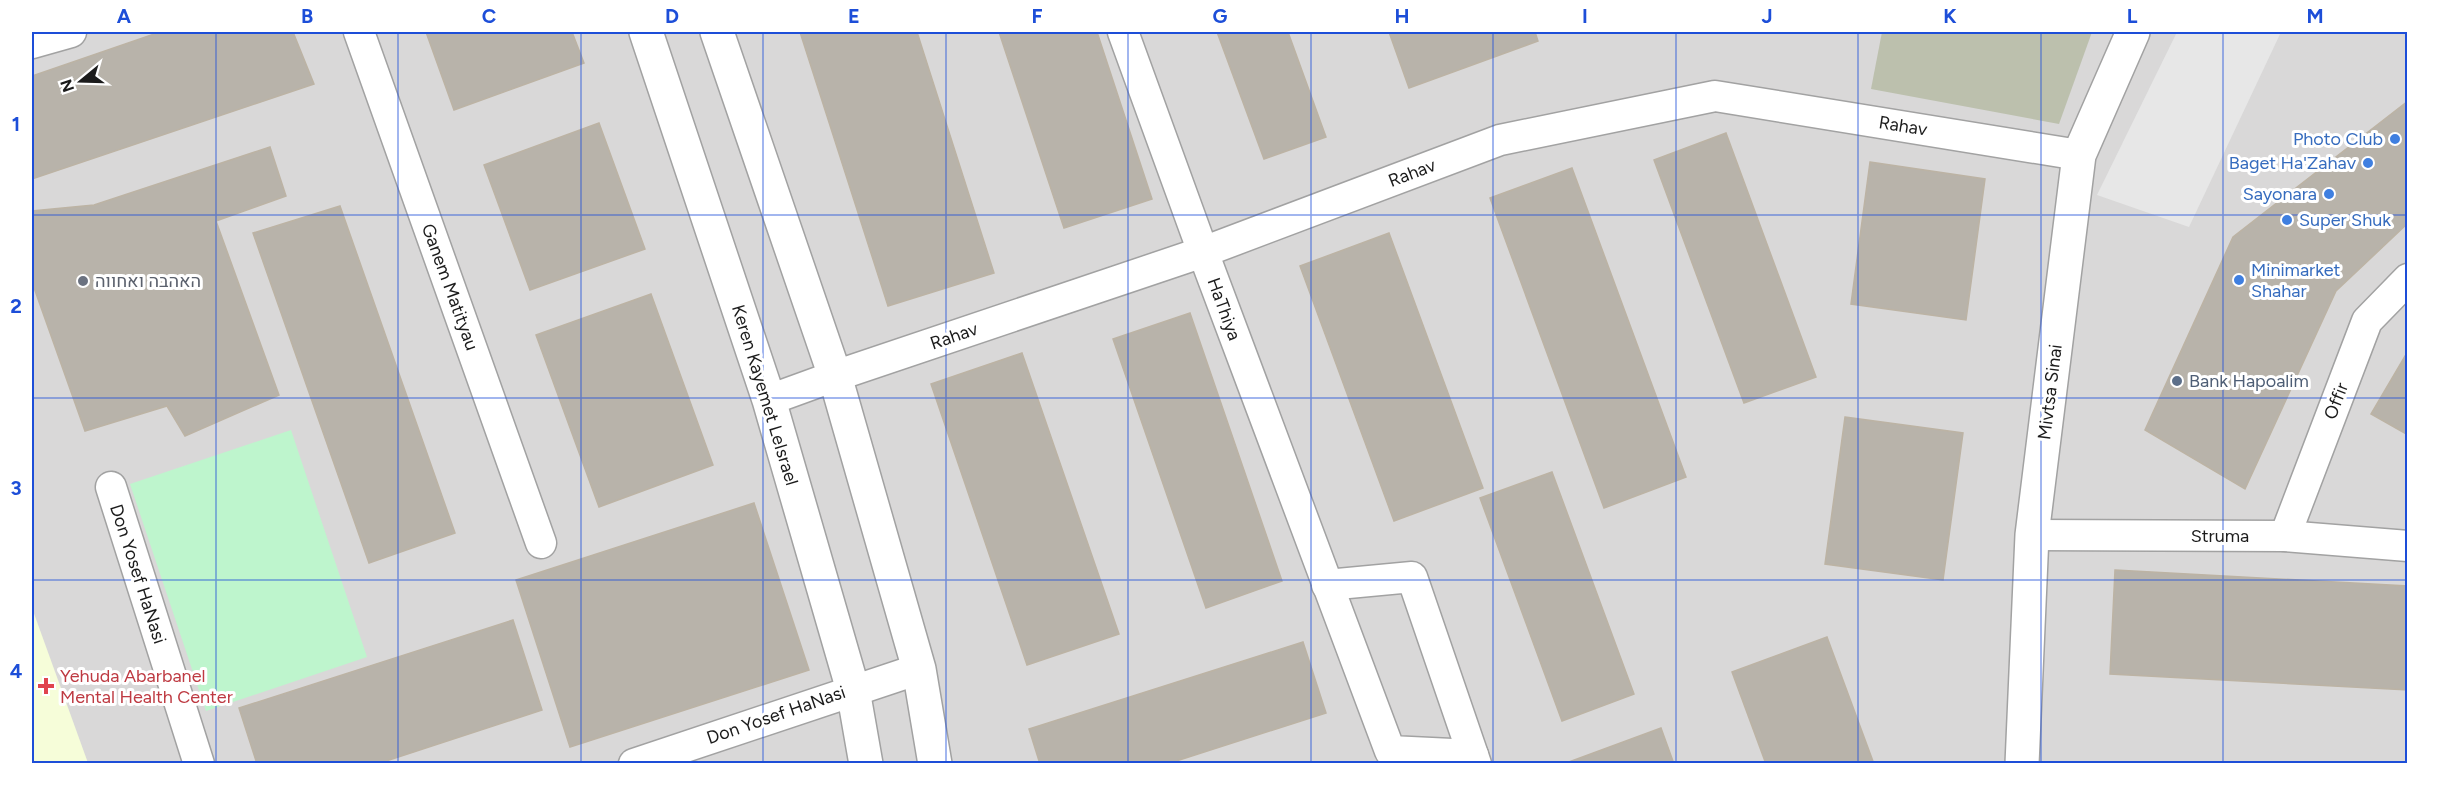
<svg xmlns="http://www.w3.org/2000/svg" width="2439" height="795" font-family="Figtree,Heebo,sans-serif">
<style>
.residential{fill:#d9d8d8}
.education{fill:#f6fdd9}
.construction{fill:#bcc0ad}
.park{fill:#bef5cd}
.parking{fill:#e7e7e7}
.building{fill:#b8b3aa;stroke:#bcb3a4;stroke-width:1.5}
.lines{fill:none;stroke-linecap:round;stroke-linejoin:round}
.minor-casing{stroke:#a2a2a2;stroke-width:33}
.tertiary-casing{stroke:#a2a2a2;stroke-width:36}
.minor{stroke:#fff;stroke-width:30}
.tertiary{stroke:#fff;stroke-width:33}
.grid{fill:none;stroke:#1d4ed8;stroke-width:1.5;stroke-opacity:0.55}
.shop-dot{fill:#3f7fe0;stroke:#fff;stroke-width:2}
.worship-dot{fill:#6b7280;stroke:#fff;stroke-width:2}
.service-dot{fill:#5c6f8a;stroke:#fff;stroke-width:2}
.health-dot{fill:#e0444e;stroke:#fff;stroke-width:2}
.labels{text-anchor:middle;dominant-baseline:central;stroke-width:6;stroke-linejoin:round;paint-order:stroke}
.street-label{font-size:18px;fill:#1b1b1b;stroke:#fff}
.shop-label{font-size:18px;fill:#366cbe;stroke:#fff;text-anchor:end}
.worship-label{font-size:18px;fill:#5b616d;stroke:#fff;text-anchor:start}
.service-label{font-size:18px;fill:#4e5e75;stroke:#fff;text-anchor:start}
.health-label{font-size:18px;fill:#be3a42;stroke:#fff;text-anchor:start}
.neatline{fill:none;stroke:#1d4ed8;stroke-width:2}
.grid-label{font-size:20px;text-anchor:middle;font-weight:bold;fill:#1d4ed8}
</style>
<rect width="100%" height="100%" fill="#eceae0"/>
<rect class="residential" x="32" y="32" width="2375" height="731"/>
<path class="education" d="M32,608L88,763H32Z"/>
<path class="construction" d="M1882,32H2092L2059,124L1871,89Z"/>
<path class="park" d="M291,430L367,657L206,711L130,484Z"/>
<path class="parking" d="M2177,32H2281L2189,227L2097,195Z"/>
<g class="building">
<path d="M160,32H293L314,84L32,179V76Z"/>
<path d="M426,32H572L584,63L454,110Z"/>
<path d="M800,32H917L994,273L888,306Z"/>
<path d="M999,32H1097L1152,199L1064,228Z"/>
<path d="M1217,32H1288L1326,137L1264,159Z"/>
<path d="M1389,32H1535L1538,41L1409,88Z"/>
<path d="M2408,101V223L2336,291L2245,489L2145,430L2233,237Z"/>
<path d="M599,123L645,249L530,290L484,165Z"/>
<path d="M1726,133L1816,377L1744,403L1654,160Z"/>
<path d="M270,147L286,196L216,221L279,395L185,436L167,406L85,431L32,282V211L94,205Z"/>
<path d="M1870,162L1985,179L1966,320L1851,304Z"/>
<path d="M1572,168L1686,477L1604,508L1490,198Z"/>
<path d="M340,206L455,533L369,563L253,233Z"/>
<path d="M1389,233L1483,488L1394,521L1300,266Z"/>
<path d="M651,294L713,465L599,507L536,335Z"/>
<path d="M1190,313L1282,581L1206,608L1113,339Z"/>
<path d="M2408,351V435L2371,414Z"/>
<path d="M1022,353L1119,634L1027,665L931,384Z"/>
<path d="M1845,417L1963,433L1943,580L1825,564Z"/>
<path d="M1552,472L1634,694L1562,721L1480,498Z"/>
<path d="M754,503L809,670L570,747L516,580Z"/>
<path d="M2115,570L2408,586V690L2110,674Z"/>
<path d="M513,620L542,710L377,764H257L239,708Z"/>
<path d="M1827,637L1874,764H1766L1732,672Z"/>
<path d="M1303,642L1326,713L1167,764H1040L1029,729Z"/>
<path d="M1661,728L1674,764H1566V763Z"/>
</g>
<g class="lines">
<defs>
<g id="minor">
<path d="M359,32L541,543"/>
<path d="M1123,32L1203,252L1390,751L1473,755L1476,764"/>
<path d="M32,43L71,32"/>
<path d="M769,400L835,376L1203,252L1500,140L1715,96L2079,155"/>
<path d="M111,487L199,764"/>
<path d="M2032,535L2285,536L2408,546"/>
<path d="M2285,536L2367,321L2408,279"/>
<path d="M1327,585L1412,577L1473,755"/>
<path d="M634,764L919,669"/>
</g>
<g id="tertiary">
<path d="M646,32L769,400L853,690L866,764"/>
<path d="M717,32L835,376L919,669L935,764"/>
<path d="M2022,764L2032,535L2079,155L2133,32"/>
</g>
</defs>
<use href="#minor" class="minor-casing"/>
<use href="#tertiary" class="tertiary-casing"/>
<use href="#minor" class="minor"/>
<use href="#tertiary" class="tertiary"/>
</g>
<path class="grid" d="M216,32V764M398,32V764M581,32V764M763,32V764M946,32V764M1128,32V764M1311,32V764M1493,32V764M1676,32V764M1858,32V764M2041,32V764M2223,32V764M32,215H2408M32,398H2408M32,580H2408"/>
<g class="shop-dot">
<circle cx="2395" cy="139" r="6"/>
<circle cx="2368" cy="163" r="6"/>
<circle cx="2329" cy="194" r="6"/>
<circle cx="2287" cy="220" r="6"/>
<circle cx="2239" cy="280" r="6"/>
</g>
<circle class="worship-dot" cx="83" cy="281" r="6"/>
<circle class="service-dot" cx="2177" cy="381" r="6"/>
<path class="health-dot" d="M43 677h6v6h6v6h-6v6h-6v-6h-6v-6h6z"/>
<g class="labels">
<g class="street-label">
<text transform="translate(1903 126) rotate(9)">Rahav</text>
<text transform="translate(1412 173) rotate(-21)">Rahav</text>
<text transform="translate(450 287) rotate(70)">Ganem Matityau</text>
<text transform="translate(1224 309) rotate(70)">HaThiya</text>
<text transform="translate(954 336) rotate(-19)">Rahav</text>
<text transform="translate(2050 392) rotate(-83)">Mivtsa Sinai</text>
<text transform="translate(765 395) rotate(73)">Keren Kayemet LeIsrael</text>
<text transform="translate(2336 401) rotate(-69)">Offir</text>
<text x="2220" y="536">Struma</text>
<text transform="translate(138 574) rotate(72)">Don Yosef HaNasi</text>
<text transform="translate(776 715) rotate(-19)">Don Yosef HaNasi</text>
</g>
<g class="shop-label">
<text x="2383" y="139">Photo Club</text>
<text x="2356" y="163">Baget Ha'Zahav</text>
<text x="2317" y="194">Sayonara</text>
<text x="2299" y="220" text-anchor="start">Super Shuk</text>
<text x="2251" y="270" text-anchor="start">Minimarket<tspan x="2251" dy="21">Shahar</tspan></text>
</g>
<g class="worship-label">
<text x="95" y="281">האהבה ואחווה</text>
</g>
<g class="service-label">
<text x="2189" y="381">Bank Hapoalim</text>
</g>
<g class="health-label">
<text x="60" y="676">Yehuda Abarbanel<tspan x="60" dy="21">Mental Health Center</tspan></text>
</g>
</g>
<rect width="2439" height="795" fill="none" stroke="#ffffff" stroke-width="66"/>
<g transform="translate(81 81) rotate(251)" stroke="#ffffff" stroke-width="4.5" paint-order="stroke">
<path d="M0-4.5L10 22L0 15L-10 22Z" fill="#1b1b1b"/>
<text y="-9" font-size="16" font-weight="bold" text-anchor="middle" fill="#1b1b1b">N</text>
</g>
<rect x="33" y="33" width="2373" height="729" class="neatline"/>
<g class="grid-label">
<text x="124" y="23">A</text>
<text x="307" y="23">B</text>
<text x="489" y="23">C</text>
<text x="672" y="23">D</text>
<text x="854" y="23">E</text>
<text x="1037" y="23">F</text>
<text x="1220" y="23">G</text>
<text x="1402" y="23">H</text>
<text x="1585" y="23">I</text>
<text x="1767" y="23">J</text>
<text x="1950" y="23">K</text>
<text x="2132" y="23">L</text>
<text x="2315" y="23">M</text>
<text x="16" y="131">1</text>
<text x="16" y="313">2</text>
<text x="16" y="495">3</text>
<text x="16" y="678">4</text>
</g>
</svg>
